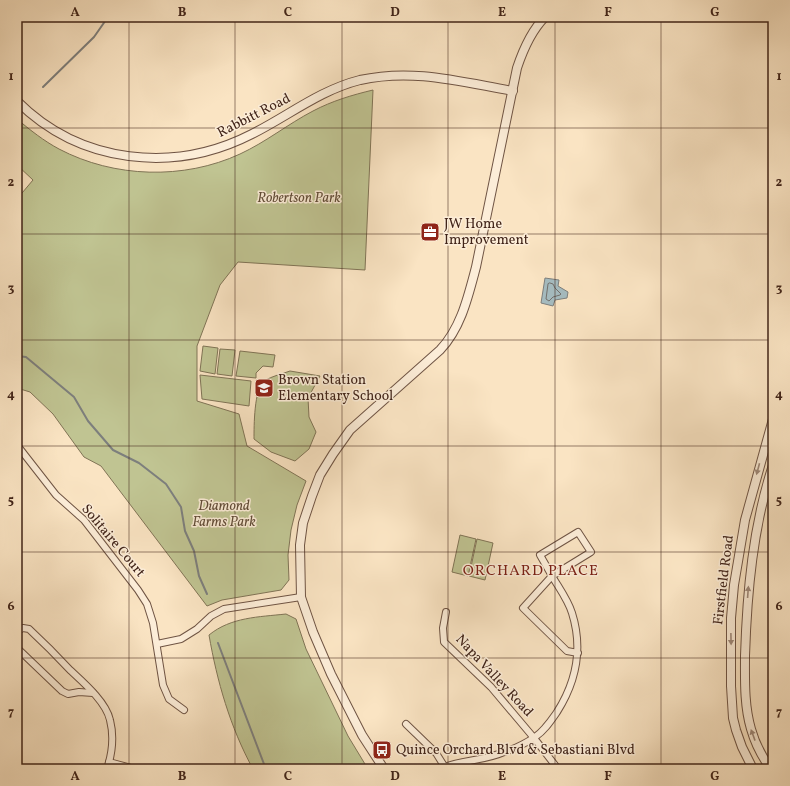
<svg xmlns="http://www.w3.org/2000/svg" width="790" height="786" font-family="Vollkorn,serif">
<style>
.green{fill:#c0c492;stroke:#807456}
.water{fill:#a5bbbf;stroke:#7d7f7d}
.lines{fill:none;stroke-linecap:round;stroke-linejoin:round}
.shore{stroke:#73706c;stroke-width:1}
.stream{stroke:#7d7f7d;stroke-width:2}
.minor-casing{stroke:#6f5444;stroke-width:8}
.tertiary-casing{stroke:#6f5444;stroke-width:10}
.minor{stroke:#fcedd8;stroke-width:6}
.tertiary{stroke:#fcedd8;stroke-width:8}
.oneway{fill:#9e8878}
.grid{fill:none;stroke:#412419;stroke-width:1;stroke-opacity:0.55}
.labels{text-anchor:middle;dominant-baseline:central;stroke-width:3;stroke-linejoin:round;paint-order:stroke}
.street-label{font-size:14px;fill:#412419;stroke:#fcedd8}
.park-label{font-size:14px;font-style:italic;fill:#614c37;stroke:#fcedd8}
.poi-label{font-size:14px;fill:#412419;stroke:#fcedd8;text-anchor:start}
.neighbourhood-label{font-size:15px;letter-spacing:1px;fill:#7a1f14;stroke:#fcedd8}
.neatline{fill:none;stroke:#412419;stroke-width:1.5}
.grid-label{font-size:13px;text-anchor:middle;font-weight:bold;fill:#412419}
</style>
<rect width="100%" height="100%" fill="#fae4c3"/>
<filter id="stains"><feTurbulence type="fractalNoise" baseFrequency=".005" numOctaves="4"/><feColorMatrix values="0 0 0 0 .2 0 0 0 0 .09 0 0 0 0 .02 0 0 0 .5 -.17"/></filter>
<radialGradient id="worn" r=".72"><stop offset=".6" stop-color="#630" stop-opacity="0"/><stop offset="1" stop-color="#630" stop-opacity=".3"/></radialGradient>
<g class="green">
<path d="M373,90L365,270L238,262L220,285L197,346V401L239,414L247,446L306,481L297,505L291,530L288,555L289,580L281,590L222,600L207,606L101,466L84,457L53,414L30,392L17,388V199L33,180L17,165V119C30,130 44,141 59,149C114,178 184,180 240,154C266,142 288,124 313,111C332,101 352,95 373,90Z"/>
<path d="M203,346L218,348L215,374L200,371Z"/>
<path d="M220,349L235,350L232,376L217,374Z"/>
<path d="M240,351L275,355L273,367L263,366L256,373V378L236,376Z"/>
<path d="M290,371L320,376L308,398L309,417L316,432L309,449L295,461L271,452L254,439C254,426 254,389 264,381C272,376 282,374 290,371Z"/>
<path d="M200,375L251,381L249,406L202,399Z"/>
<path d="M460,535L476,539L468,576L452,572Z"/>
<path d="M477,539L493,543L485,580L469,576Z"/>
<path d="M286,614L296,619L306,649L348,736L368,769H253C230,727 217,681 209,635C231,617 259,617 286,614Z"/>
</g>
<path class="water" d="M545,278L559,280L558,286L568,292L567,298L555,300L553,306L541,303Z"/>
<g class="lines">
<path class="shore" d="M550,283L553,284L555,288L561,294L560,295L553,297L549,301L546,299L548,284Z"/>
<g class="stream">
<path d="M43,87L94,37L108,17"/>
<path d="M17,356L26,357L74,397L88,421L113,450L139,463L166,484L181,507L185,531L194,551L199,576L207,594"/>
<path d="M218,643L264,764L268,769"/>
</g>
<defs>
<g id="minor">
<path d="M17,445L56,495L84,520L138,590L147,604L153,623L163,685L169,699L184,710"/>
<path d="M578,532L591,552L552,576L540,555Z"/>
<path d="M446,612L443,628L444,642L491,687L534,738L558,769"/>
<path d="M17,631L23,628L29,629C43,642 57,656 70,670C84,683 106,702 110,720C114,736 112,754 107,769"/>
<path d="M157,644L181,639L197,629L211,616L224,609L301,597"/>
<path d="M17,648L62,691L68,694L79,692L93,693"/>
<path d="M406,724L436,753L446,769"/>
<path d="M109,762L135,769"/>
<path d="M439,769C460,760 484,761 504,752C514,749 526,743 535,737C544,731 550,722 557,712C576,682 583,648 572,613C568,600 559,588 552,576L523,608L567,651L578,653"/>
</g>
<g id="tertiary">
<path d="M17,101C80,164 174,174 252,134C288,116 320,90 360,80C413,68 461,82 513,91"/>
<path d="M384,769L362,735L331,674L313,632L301,597L300,545L303,523L312,496L320,475L333,454L350,430L440,350C461,328 468,297 476,267L517,68C523,50 531,31 545,17"/>
<path d="M753,769L742,747L736,730L733,718L731,686V618L734,585L745,520L773,419"/>
<path d="M771,769C762,757 755,743 751,729C744,705 745,680 745,656C747,592 753,526 773,465"/>
</g>
</defs>
<use href="#minor" class="minor-casing"/>
<use href="#tertiary" class="tertiary-casing"/>
<use href="#minor" class="minor"/>
<use href="#tertiary" class="tertiary"/>
</g>
<defs><path id="oneway-solid" d="M-6-.8H1V-3.2L6.5 0L1 3.2V.8H-6Z"/></defs>
<g class="oneway">
<use href="#oneway-solid" transform="translate(758 469) rotate(105)"/>
<use href="#oneway-solid" transform="translate(748 592) rotate(-86)"/>
<use href="#oneway-solid" transform="translate(731 639) rotate(89)"/>
<use href="#oneway-solid" transform="translate(753 735) rotate(-110)"/>
</g>
<path class="grid" d="M129,17V769M235,17V769M342,17V769M448,17V769M555,17V769M661,17V769M17,128H773M17,234H773M17,340H773M17,446H773M17,552H773M17,658H773"/>
<defs>
<symbol id="office-square" viewBox="-11 -11 22 22"><rect x="-9" y="-9" width="18" height="18" rx="4" fill="#8f2418" stroke="#fcedd8"/><path d="M-6-3h4V-5.5h4V-3h4V5H-6ZM-1-4.5V-3h2v-1.5ZM-6 0V1H6V0Z" fill="#fff"/></symbol>
<symbol id="school-square" viewBox="-11 -11 22 22"><rect x="-9" y="-9" width="18" height="18" rx="4" fill="#8f2418" stroke="#fcedd8"/><path d="M0-5L7-2L0 1L-7-2ZM-4 1L0 2.5L4 1V4Q0 6-4 4Z" fill="#fff"/></symbol>
<symbol id="bus-square" viewBox="-11 -11 22 22"><rect x="-9" y="-9" width="18" height="18" rx="4" fill="#8f2418" stroke="#fcedd8"/><path d="M-5-6H5V4H4V6H2V4H-2V6H-4V4H-5ZM-3.5-4V0h7V-4ZM-3.5 1.2v1.5H-2V1.2ZM2 1.2v1.5H3.5V1.2Z" fill="#fff"/></symbol>
</defs>
<g fill-rule="evenodd">
<use href="#office-square" x="419" y="221" width="22" height="22"/>
<use href="#school-square" x="253" y="377" width="22" height="22"/>
<use href="#bus-square" x="371" y="739" width="22" height="22"/>
</g>
<g class="labels">
<g class="street-label">
<text transform="translate(254 116) rotate(-27)">Rabbitt Road</text>
<text transform="translate(113 541) rotate(50)">Solitaire Court</text>
<text transform="translate(724 580) rotate(-83)">Firstfield Road</text>
<text transform="translate(494 676) rotate(47)">Napa Valley Road</text>
</g>
<g class="park-label">
<text x="299" y="198">Robertson Park</text>
<text x="224" y="506">Diamond<tspan x="224" dy="16">Farms Park</tspan></text>
</g>
<g class="poi-label">
<text x="444" y="224">JW Home<tspan x="444" dy="16">Improvement</tspan></text>
<text x="278" y="380">Brown Station<tspan x="278" dy="16">Elementary School</tspan></text>
<text x="396" y="750">Quince Orchard Blvd &amp; Sebastiani Blvd</text>
</g>
<g class="neighbourhood-label">
<text x="531" y="571">ORCHARD PLACE</text>
</g>
</g>
<rect width="790" height="786" fill="none" stroke="#fae4c3" stroke-width="44"/>
<rect x="22" y="22" width="746" height="742" class="neatline"/>
<g class="grid-label">
<text x="75" y="16">A</text>
<text x="182" y="16">B</text>
<text x="288" y="16">C</text>
<text x="395" y="16">D</text>
<text x="502" y="16">E</text>
<text x="608" y="16">F</text>
<text x="715" y="16">G</text>
<text x="11" y="80">1</text>
<text x="779" y="80">1</text>
<text x="11" y="186">2</text>
<text x="779" y="186">2</text>
<text x="11" y="292">3</text>
<text x="779" y="292">3</text>
<text x="11" y="398">4</text>
<text x="779" y="398">4</text>
<text x="11" y="504">5</text>
<text x="779" y="504">5</text>
<text x="11" y="610">6</text>
<text x="779" y="610">6</text>
<text x="11" y="716">7</text>
<text x="779" y="716">7</text>
<text x="75" y="780">A</text>
<text x="182" y="780">B</text>
<text x="288" y="780">C</text>
<text x="395" y="780">D</text>
<text x="502" y="780">E</text>
<text x="608" y="780">F</text>
<text x="715" y="780">G</text>
</g>
<rect width="100%" height="100%" filter="url(#stains)"/>
<rect width="100%" height="100%" fill="url(#worn)"/>
</svg>
